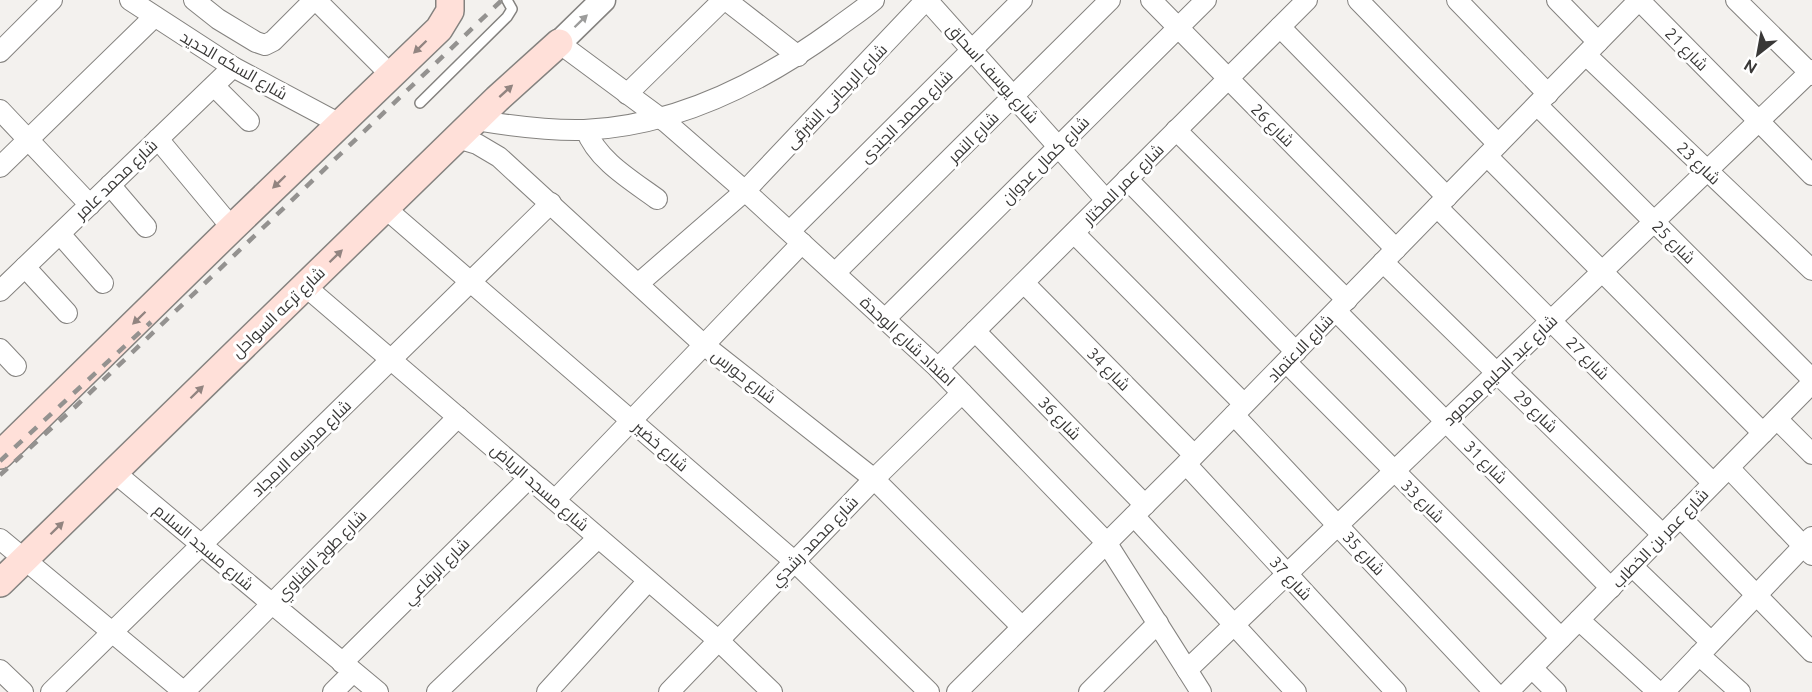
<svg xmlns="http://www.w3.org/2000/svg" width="1812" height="692" font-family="Ubuntu,Cairo,sans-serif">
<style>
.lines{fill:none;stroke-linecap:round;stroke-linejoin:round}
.service-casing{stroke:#84827f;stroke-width:12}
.minor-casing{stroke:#84827f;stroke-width:22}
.tertiary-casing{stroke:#84827f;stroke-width:27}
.secondary-casing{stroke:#84827f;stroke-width:30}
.service{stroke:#fff;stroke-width:9}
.minor{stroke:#fff;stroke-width:20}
.tertiary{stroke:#fff;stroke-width:24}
.secondary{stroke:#ffe0d9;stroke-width:27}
.rail{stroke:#949290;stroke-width:4.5;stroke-dasharray:10 10;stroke-linecap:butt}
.oneway{fill:#9c9c9b}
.oneway2{fill:#928480}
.labels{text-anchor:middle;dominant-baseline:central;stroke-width:6;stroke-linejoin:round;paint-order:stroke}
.street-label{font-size:16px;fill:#393837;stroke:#fff}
</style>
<rect width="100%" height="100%" fill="#f3f1ee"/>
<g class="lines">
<defs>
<path id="service" d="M420,103L507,17L512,9L507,0"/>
<g id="minor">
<path d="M130,0L233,67L340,124"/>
<path d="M194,0L218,19L256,42L265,45L273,41L314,0"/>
<path d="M316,0L391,75"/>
<path d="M726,0L798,56"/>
<path d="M927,0L1106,200"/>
<path d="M1151,0L1396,249"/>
<path d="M1358,0L1498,144"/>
<path d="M1457,0L1548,94"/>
<path d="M1557,0L1598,42"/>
<path d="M1639,0L1812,175"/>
<path d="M1736,0L1812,75"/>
<path d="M1280,27L1447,197"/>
<path d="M559,43L667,123L745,191L938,368L1106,542L1201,692"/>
<path d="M0,52L52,0"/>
<path d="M1586,55L1812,270"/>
<path d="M214,86L249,121"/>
<path d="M627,94L723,0"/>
<path d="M1537,105L1812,379"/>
<path d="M0,110L90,205"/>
<path d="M475,120C511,126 547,131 584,130C676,126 761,83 834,30C847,20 861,11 874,0"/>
<path d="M586,130C597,160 631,180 657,199"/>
<path d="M1176,130L1347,300"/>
<path d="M457,138L477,144L499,157L704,345L874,479L1021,626"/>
<path d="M158,139L232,228"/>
<path d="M1487,156L1763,433"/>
<path d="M0,167L154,17"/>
<path d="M1127,179L1296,352"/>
<path d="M110,185L146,227"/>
<path d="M1437,207L1713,483"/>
<path d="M385,208L795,562L929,692"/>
<path d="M790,231L1022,0"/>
<path d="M1074,233L1244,404"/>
<path d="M60,234L103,283"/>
<path d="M1383,262L1663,535"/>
<path d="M25,267L67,313"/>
<path d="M835,273L1110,0"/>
<path d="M1024,283L1194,455"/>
<path d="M638,284L745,191L926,0"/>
<path d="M305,286L719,641L772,692"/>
<path d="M0,291L233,67"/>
<path d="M1336,311L1611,588"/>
<path d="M885,319L1206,0"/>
<path d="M975,331L1145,505"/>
<path d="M0,349L16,366"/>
<path d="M1286,362L1561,638"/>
<path d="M938,368L1307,0"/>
<path d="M1234,415L1494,692"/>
<path d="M1777,419L1812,454"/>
<path d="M1186,464L1396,692"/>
<path d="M1729,468L1812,555"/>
<path d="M114,472L378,692"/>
<path d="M555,500L802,243"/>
<path d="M1134,516L1296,692"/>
<path d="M1680,517L1812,652"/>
<path d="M0,539L184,692"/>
<path d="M1632,566L1711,642"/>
<path d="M1579,620L1658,692"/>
<path d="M1699,655L1740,692"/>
<path d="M342,663L529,478"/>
<path d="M1532,668L1556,692"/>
<path d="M0,670L23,692"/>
<path d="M1187,670L1812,70"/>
<path d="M51,692L551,203"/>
<path d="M184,692L458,417"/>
<path d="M333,692L353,672"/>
<path d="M437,692L598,538"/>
<path d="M547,692L648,581"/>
<path d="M669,692L874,479L962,393"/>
<path d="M957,692L1186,464L1639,0"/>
<path d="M1089,692L1158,623"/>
<path d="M1508,692L1812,383"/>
<path d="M1664,692L1812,537"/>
</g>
<path id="tertiary" d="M559,43L603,0"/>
<g id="secondary">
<path d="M0,455L232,228L439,29L450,11V0"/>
<path d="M0,583L497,99L559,43"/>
</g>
</defs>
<use href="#service" class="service-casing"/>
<use href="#minor" class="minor-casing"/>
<use href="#tertiary" class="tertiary-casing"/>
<use href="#secondary" class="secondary-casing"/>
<use href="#service" class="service"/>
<use href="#minor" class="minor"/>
<use href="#tertiary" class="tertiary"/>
<use href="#secondary" class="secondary"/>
<g class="rail">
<path d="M0,461L151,322"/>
<path d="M0,475L76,406L502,0"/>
</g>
</g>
<defs><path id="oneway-solid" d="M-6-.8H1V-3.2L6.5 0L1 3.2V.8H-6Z" transform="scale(1.5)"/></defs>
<use class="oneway" href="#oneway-solid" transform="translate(581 21) rotate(-44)"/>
<g class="oneway2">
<use href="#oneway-solid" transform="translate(420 47) rotate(136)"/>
<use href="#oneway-solid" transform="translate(506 91) rotate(-42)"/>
<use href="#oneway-solid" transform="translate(279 182) rotate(136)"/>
<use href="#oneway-solid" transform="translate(336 256) rotate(-44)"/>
<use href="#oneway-solid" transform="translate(139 318) rotate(136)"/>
<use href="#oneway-solid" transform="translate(197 392) rotate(-44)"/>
<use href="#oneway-solid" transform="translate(57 528) rotate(-44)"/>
</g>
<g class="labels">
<g class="street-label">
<text transform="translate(1687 49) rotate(45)">شارع 21</text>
<text transform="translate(234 65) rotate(30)">شارع السكه الحديد</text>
<text transform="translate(993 73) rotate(48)">شارع يوسف اسحاق</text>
<text transform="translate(836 96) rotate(-46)">شارع الريحانى الشرقى</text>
<text transform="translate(906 116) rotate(-45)">شارع محمد الجندى</text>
<text transform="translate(1273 125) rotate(45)">شارع 26</text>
<text transform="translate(973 137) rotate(-45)">شارع النمر</text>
<text transform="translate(1045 160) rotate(-45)">شارع كمال عدوان</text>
<text transform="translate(1699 163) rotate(44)">شارع 23</text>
<text transform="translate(116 179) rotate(-44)">شارع محمد عامر</text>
<text transform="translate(1123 184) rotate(-45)">شارع عمر المختار</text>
<text transform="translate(1674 242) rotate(45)">شارع 25</text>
<text transform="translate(278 312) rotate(-44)">شارع ترعه السواحل</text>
<text transform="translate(908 341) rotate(43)">امتداد شارع الوحدة</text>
<text transform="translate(1300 348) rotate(-46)">شارع الاعتماد</text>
<text transform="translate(1588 358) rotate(45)">شارع 27</text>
<text transform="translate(1109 369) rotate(45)">شارع 34</text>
<text transform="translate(1500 370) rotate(-44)">شارع عبد الحليم محمود</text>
<text transform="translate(744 376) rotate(38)">شارع حورس</text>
<text transform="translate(1536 411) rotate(44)">شارع 29</text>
<text transform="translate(1060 418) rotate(46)">شارع 36</text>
<text transform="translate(661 446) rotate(41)">شارع خضير</text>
<text transform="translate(301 448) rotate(-44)">شارع مدرسه الامجاد</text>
<text transform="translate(1486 462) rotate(45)">شارع 31</text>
<text transform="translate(540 487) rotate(41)">شارع مسجد الرياض</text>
<text transform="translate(1423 501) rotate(45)">شارع 33</text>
<text transform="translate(1660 538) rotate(-46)">شارع عمر بن الخطاب</text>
<text transform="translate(814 541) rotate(-46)">شارع محمد رشدي</text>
<text transform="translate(204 547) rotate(40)">شارع مسجد السلام</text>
<text transform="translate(1364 553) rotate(47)">شارع 35</text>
<text transform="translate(321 555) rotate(-45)">شارع طوخ القناوي</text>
<text transform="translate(436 571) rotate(-45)">شارع الرفاعي</text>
<text transform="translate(1291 578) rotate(47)">شارع 37</text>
</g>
</g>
<g transform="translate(1758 54) rotate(211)" stroke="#ffffff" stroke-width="4.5" paint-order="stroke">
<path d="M0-4.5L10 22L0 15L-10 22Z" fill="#393837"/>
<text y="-9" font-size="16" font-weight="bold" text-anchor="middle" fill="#393837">N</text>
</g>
</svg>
